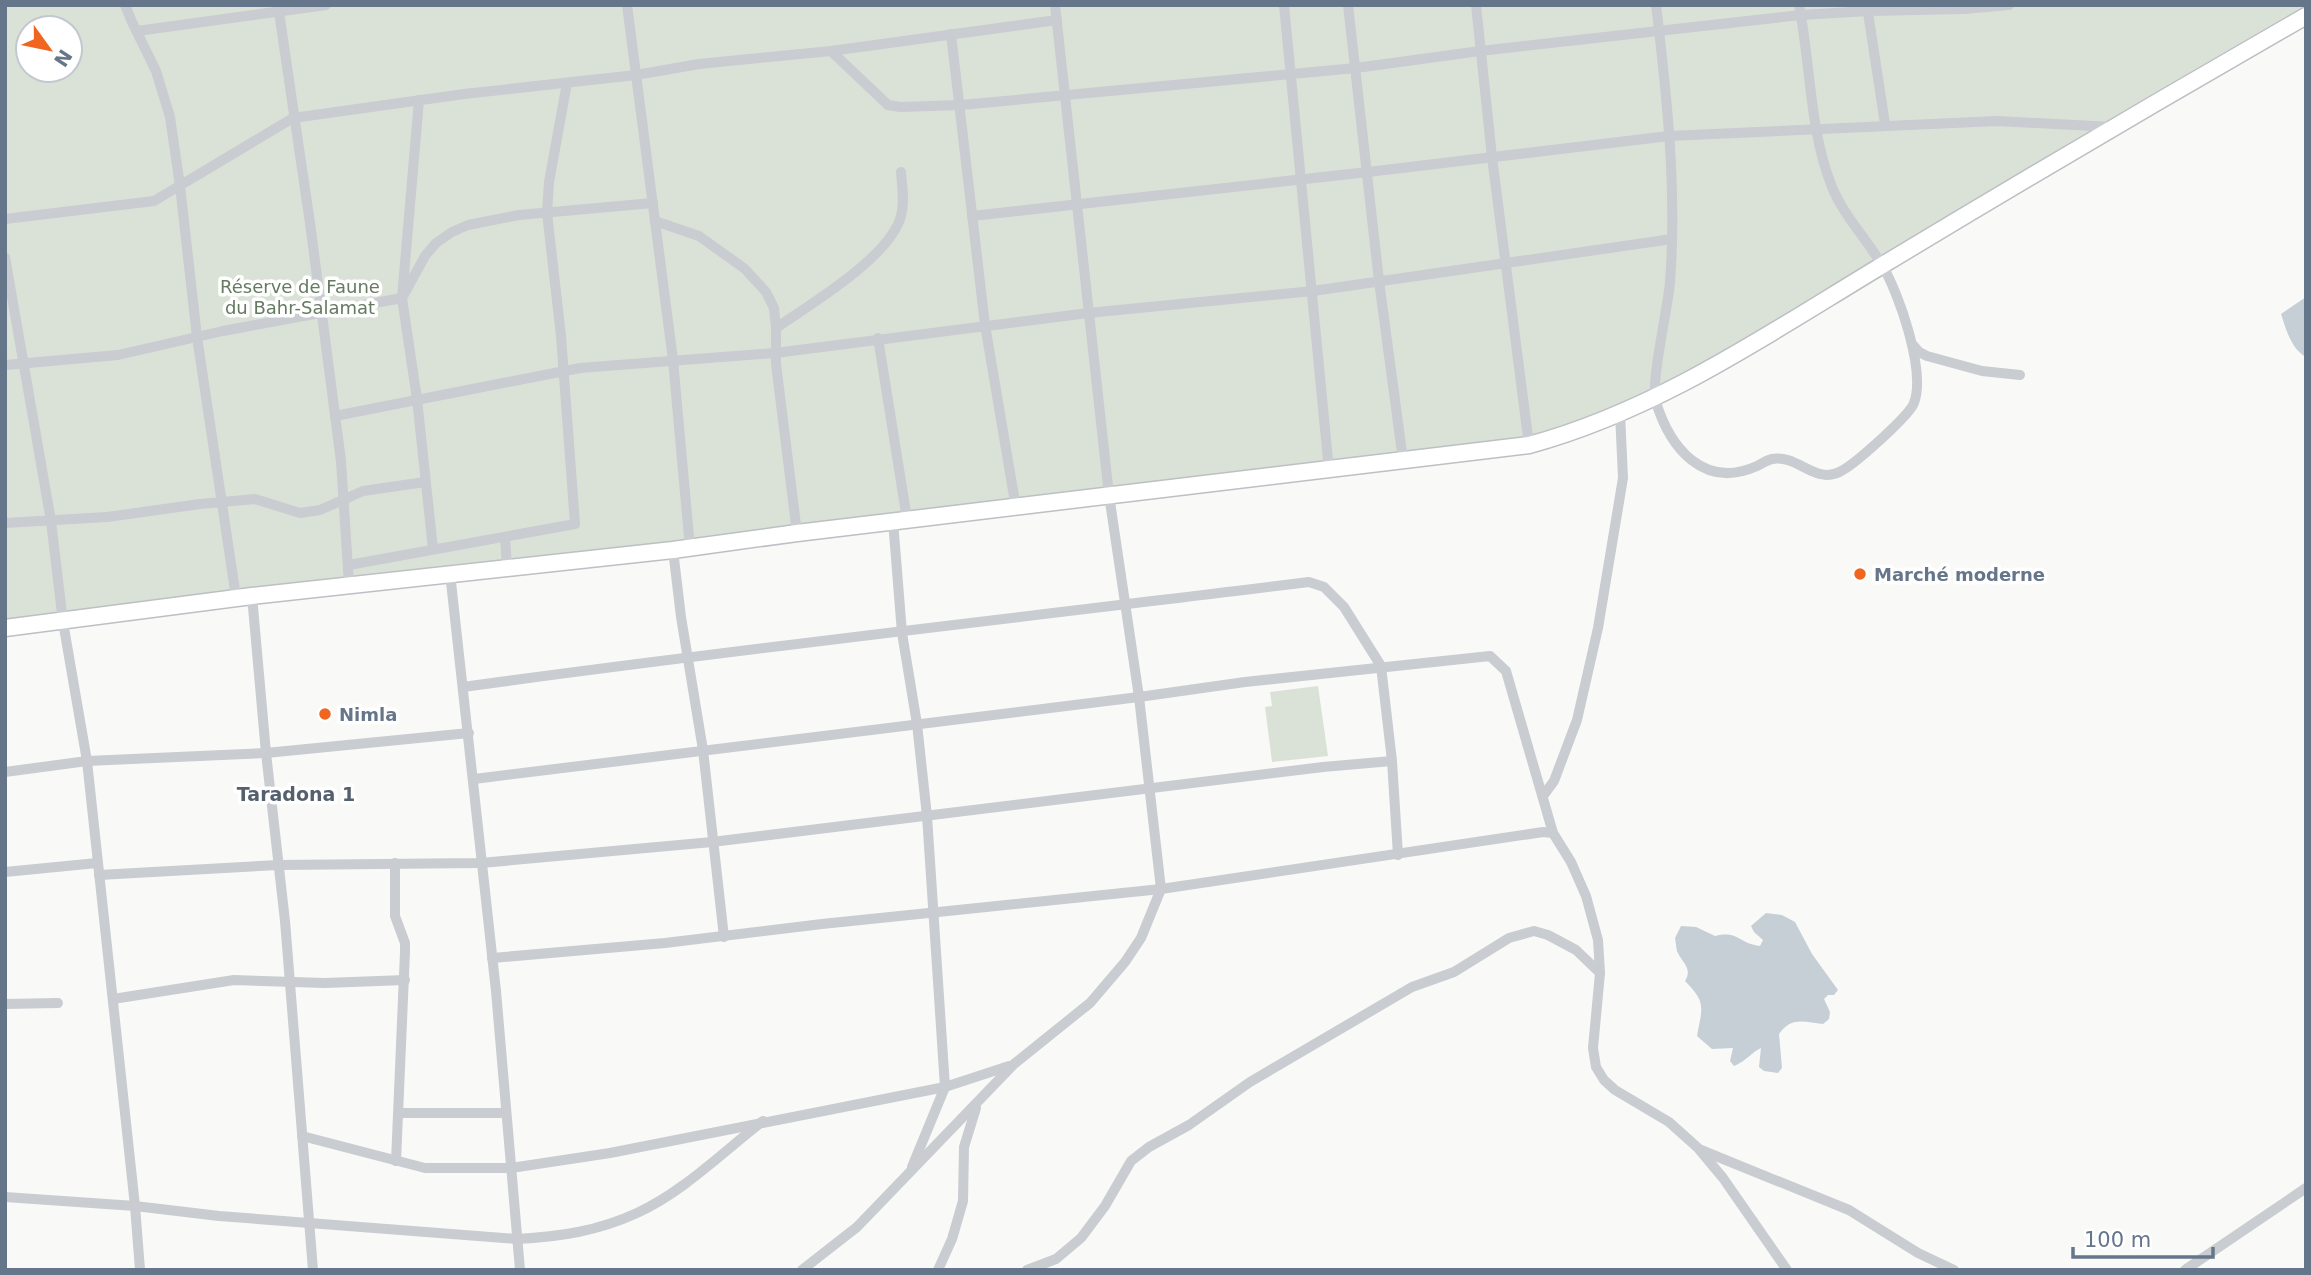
<svg xmlns="http://www.w3.org/2000/svg" width="2311" height="1275" font-family="'DejaVu Sans',sans-serif">
<style>
.green{fill:#dae2d7;fill-rule:evenodd}
.water{fill:#c5cfd5}
.lines{fill:none;stroke-linecap:round;stroke-linejoin:round}
.primary-casing{stroke:#bcbfc4;stroke-width:19}
.street{stroke:#c9ccd0;stroke-width:10}
.primary{stroke:#fff;stroke-width:16}
.poi-dot{fill:#f06620;stroke:#fff;stroke-width:2.5}
.labels{text-anchor:middle;dominant-baseline:central;stroke-width:7;stroke-linejoin:round;paint-order:stroke}
.park-label{font-size:18px;fill:#647a61;stroke:#fff}
.poi-label{font-size:18px;font-weight:bold;fill:#66768a;stroke:#fff;text-anchor:start}
.neighbourhood-label{font-size:19px;font-weight:bold;fill:#55606e;stroke:#fff}
</style>
<rect width="100%" height="100%" fill="#f9f9f7"/>
<g class="green">
<path d="M5,5H2306V16L1737,354L1563,436L5,628ZM28,28H70V70H28Z"/>
<path d="M1318,686L1328,756L1272,762L1265,707L1272,706L1270,692Z"/>
</g>
<g class="water">
<path d="M2306,297V357C2291,349 2286,329 2281,314Z"/>
<path d="M1766,913L1782,915L1795,922L1812,954L1838,990L1834,995H1828L1824,999L1830,1012L1829,1019L1823,1024C1805,1022 1791,1016 1779,1034L1782,1068L1778,1073L1764,1071L1759,1067L1761,1048C1752,1052 1746,1061 1734,1066L1730,1061L1733,1048L1712,1049L1697,1036C1702,1008 1707,1003 1685,981C1693,968 1682,963 1677,951C1676,947 1676,943 1675,938L1681,926L1696,927L1715,936C1739,930 1737,943 1760,946L1763,940L1754,932L1751,926Z"/>
</g>
<g class="lines">
<defs>
<path id="primary" d="M5,628L252,596L673,550L797,533L1529,445C1658,410 1768,334 1881,266C2022,181 2163,98 2306,16"/>
</defs>
<use href="#primary" class="primary-casing"/>
<g class="street">
<path d="M125,5L132,22L156,71L170,117L180,186L197,337L236,597"/>
<path d="M627,5L673,360L690,548"/>
<path d="M1284,5L1329,470"/>
<path d="M1348,5L1379,281L1403,460"/>
<path d="M1476,5L1492,157L1529,445"/>
<path d="M1656,5C1667,96 1677,191 1670,282C1668,308 1650,384 1656,402C1670,448 1704,490 1757,466C1761,464 1767,460 1772,459C1799,454 1816,487 1843,470C1857,462 1909,416 1914,403C1926,371 1899,293 1882,265C1866,238 1844,216 1832,187C1809,129 1811,66 1799,5"/>
<path d="M1867,6L1885,124"/>
<path d="M279,12L310,223L341,461L349,584"/>
<path d="M137,31L326,5"/>
<path d="M951,34L985,325L1016,508"/>
<path d="M831,51L888,105L900,107L961,105L1356,68L1480,51L1801,15L1868,11L1964,9L2009,5"/>
<path d="M972,216L1368,172L1669,136L1997,121L2112,127"/>
<path d="M5,219L154,201L293,118L464,94L636,75L699,64L831,51L1057,20"/>
<path d="M655,221L699,236L745,269L766,292L774,308L776,328"/>
<path d="M5,257L51,521L63,622L87,761L135,1206L140,1270"/>
<path d="M878,338L907,519"/>
<path d="M1913,345L1919,352L1927,356L1982,371L2020,375"/>
<path d="M5,365L118,355L223,331L402,298L419,100"/>
<path d="M335,416L580,368L775,353L1088,313L1313,291L1672,239"/>
<path d="M893,521L902,633L917,724L927,816L945,1087L912,1167"/>
<path d="M5,523L107,517L200,504L255,499L300,513L320,510L363,491L425,482"/>
<path d="M797,533L776,364V328C811,304 890,257 901,216C905,202 902,186 901,172"/>
<path d="M505,537L507,567"/>
<path d="M433,549L417,399L402,298L425,256L436,243L452,232L468,225L519,215L653,203"/>
<path d="M673,550L681,617L703,750L724,937"/>
<path d="M349,565L575,524L561,336L547,213L549,182L567,83"/>
<path d="M450,573L496,991L520,1270"/>
<path d="M252,596L266,753L285,921L313,1270"/>
<path d="M463,687C745,648 1027,617 1309,582L1324,587L1344,607L1381,666L1392,761"/>
<path d="M5,772L87,761L266,753L469,733"/>
<path d="M474,779L1139,697L1245,682L1490,656L1506,671L1553,833L1571,862L1586,896L1598,940L1600,973L1593,1048L1596,1067L1604,1080L1615,1090L1669,1122L1698,1148L1723,1178L1787,1270"/>
<path d="M1543,796L1554,781L1577,720L1598,628L1623,478L1620,413"/>
<path d="M395,863V916L405,943V952L396,1161"/>
<path d="M5,872L97,863"/>
<path d="M99,875L278,865L481,863L712,842L1323,767L1392,761L1398,855"/>
<path d="M492,958L665,943L822,924L1161,889L1543,832L1553,833"/>
<path d="M113,999L234,980L325,983L405,980"/>
<path d="M5,1004L58,1003"/>
<path d="M399,1113H505"/>
<path d="M302,1136L425,1168H511L610,1153L945,1087L1009,1066"/>
<path d="M1701,1150L1849,1210L1918,1253L1954,1270"/>
<path d="M5,1197L135,1206L219,1216L517,1239C559,1237 598,1231 637,1213C683,1192 723,1152 763,1121"/>
<path d="M802,1270L857,1227L1014,1064L1090,1003L1125,962L1141,938L1161,889L1139,697L1109,495L1055,5"/>
<path d="M938,1270L952,1239L963,1201L964,1147L976,1108"/>
<path d="M1027,1270L1056,1259L1081,1238L1105,1206L1131,1161L1149,1147L1189,1125L1250,1082L1412,987L1454,972L1509,938L1534,931L1548,935L1576,950L1600,973"/>
<path d="M2185,1270L2306,1188"/>
</g>
<use href="#primary" class="primary"/>
</g>
<g class="poi-dot">
<circle cx="1860" cy="574" r="7"/>
<circle cx="325" cy="714" r="7"/>
</g>
<g class="labels">
<g class="park-label">
<text x="300" y="286">Réserve de Faune<tspan x="300" dy="21">du Bahr-Salamat</tspan></text>
</g>
<g class="poi-label">
<text x="1874" y="574">Marché moderne</text>
<text x="339" y="714">Nimla</text>
</g>
<g class="neighbourhood-label">
<text x="296" y="794">Taradona 1</text>
</g>
</g>
<rect width="2311" height="1275" fill="none" stroke="#66768a" stroke-width="14"/>
<g transform="translate(49 49) rotate(123)"><circle r="33" fill="#ffffff" stroke="#c2c8d0" stroke-width="2"/>
<path d="M0-5L12 26L0 18L-12 26Z" fill="#f06620"/>
<text y="-10" font-size="19" font-weight="bold" text-anchor="middle" fill="#66768a">N</text>
</g>
<path d="M2073 1247v10h140v-10" fill="none" stroke="#66768a" stroke-width="3.5"/>
<text x="2084" y="1247" font-size="21" fill="#66768a" stroke="#ffffff" stroke-width="5" paint-order="stroke">100 m</text>
</svg>
